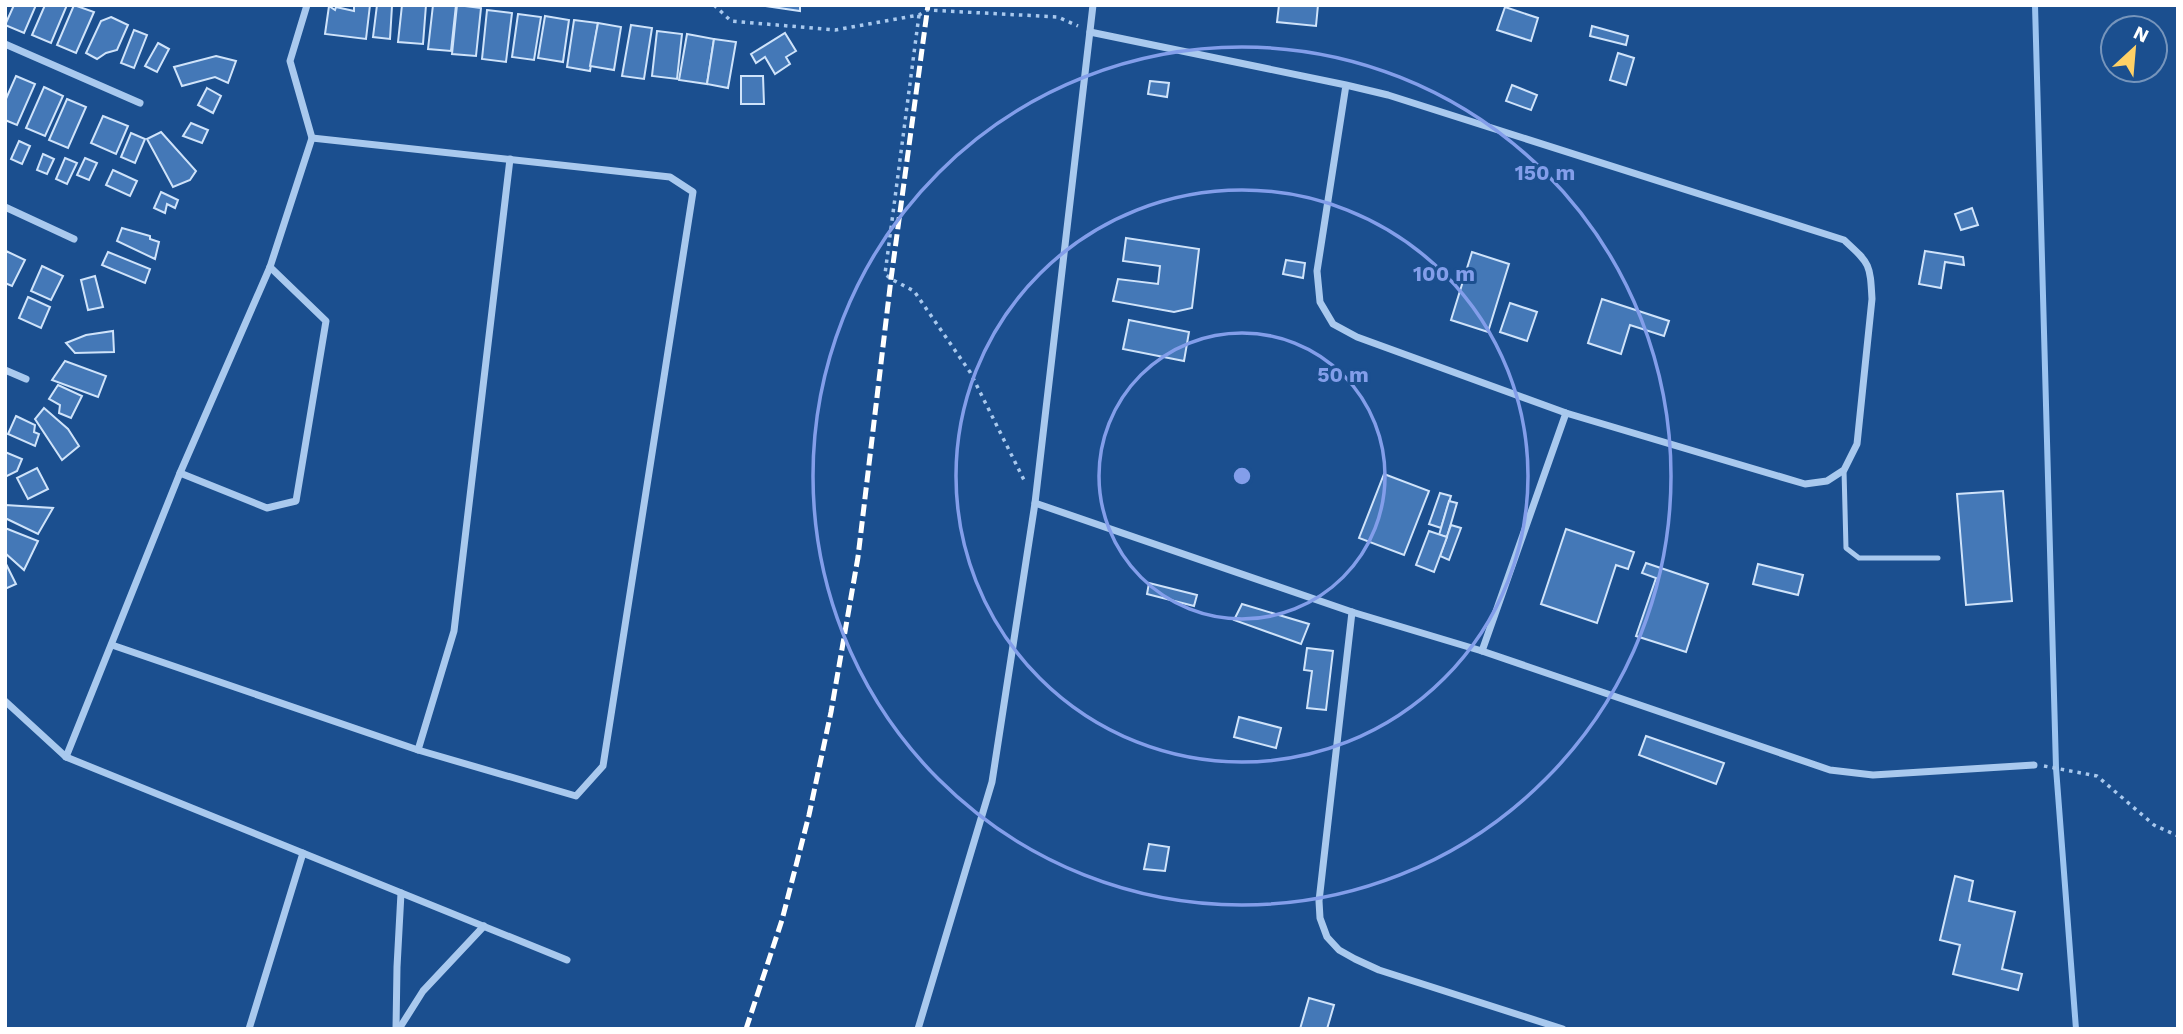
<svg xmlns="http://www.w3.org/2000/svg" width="2183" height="1034" font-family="'Work Sans',sans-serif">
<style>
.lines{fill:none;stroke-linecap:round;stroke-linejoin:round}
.stream{stroke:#9cc4f0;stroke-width:6}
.building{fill:#4478b7;stroke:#cfe3fa;stroke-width:2}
.path{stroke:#a9c9ee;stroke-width:3.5;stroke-dasharray:3.5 5;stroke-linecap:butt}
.service{stroke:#a9c9ee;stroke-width:5}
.minor{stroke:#a9c9ee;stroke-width:7}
.rail{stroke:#fff;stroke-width:5;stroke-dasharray:12 5;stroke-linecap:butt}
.ring{fill:none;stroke:#839eea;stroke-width:3.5}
.centre{fill:#839eea;stroke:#1b4f8f;stroke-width:3.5}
.ring-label{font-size:21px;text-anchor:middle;font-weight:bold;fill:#839eea;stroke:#1b4f8f;stroke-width:6;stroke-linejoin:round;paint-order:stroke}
</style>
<rect width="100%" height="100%" fill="#1b4f8f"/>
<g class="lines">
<path class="stream" d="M2035,5L2056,768L2076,1029"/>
</g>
<g class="building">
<path d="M14,5H36L24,33L5,25Z"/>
<path d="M45,5H67L51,43L32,35Z"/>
<path d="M74,5L94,12L76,53L57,45Z"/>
<path d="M354,5H370L366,39L325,34L329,6L335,10L336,7L354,11Z"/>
<path d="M377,5L392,6L390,39L373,37Z"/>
<path d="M402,5H426L423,44L398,42Z"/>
<path d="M433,5H456L451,51L428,49Z"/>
<path d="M457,5L481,8L476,56L452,54Z"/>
<path d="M758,5H800V11Z"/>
<path d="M1279,5H1318L1316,26L1277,22Z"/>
<path d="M1505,7L1538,18L1531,41L1497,30Z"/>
<path d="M487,10L512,13L506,62L482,59Z"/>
<path d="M518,14L541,17L534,60L512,57Z"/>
<path d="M545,16L569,20L563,62L538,58Z"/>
<path d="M111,17L128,25L117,50L106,53L97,59L86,53L101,21Z"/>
<path d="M574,20L598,23L590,71L567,67Z"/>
<path d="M598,23L621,27L614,70L590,66Z"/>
<path d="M631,25L652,28L644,79L622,76Z"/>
<path d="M1592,26L1628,36L1626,45L1590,36Z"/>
<path d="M134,30L147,35L134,68L121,63Z"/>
<path d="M657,31L682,34L677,79L652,76Z"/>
<path d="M785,33L796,51L786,57L790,64L775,74L765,57L756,63L751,54Z"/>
<path d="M687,34L714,39L707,84L679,80Z"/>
<path d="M714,39L736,42L728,88L707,84Z"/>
<path d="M158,43L169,49L157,72L145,66Z"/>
<path d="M1618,53L1634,58L1626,85L1610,80Z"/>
<path d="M216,56L236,61L228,83L215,77L182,86L174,67Z"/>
<path d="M16,76L35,84L17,125L5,120V101Z"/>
<path d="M741,76H763L764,104H741Z"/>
<path d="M1150,81L1169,83L1167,97L1148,94Z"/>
<path d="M1512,85L1537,95L1531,110L1506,101Z"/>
<path d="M44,87L63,96L45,136L26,128Z"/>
<path d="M207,88L221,96L213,113L198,105Z"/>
<path d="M67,99L86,107L68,148L49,140Z"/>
<path d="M103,116L128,126L116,154L91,143Z"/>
<path d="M191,123L208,130L202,143L183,136Z"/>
<path d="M161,132L196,171L190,180L173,187L147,139Z"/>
<path d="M131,133L145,139L135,163L121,157Z"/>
<path d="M19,141L30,146L22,164L11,159Z"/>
<path d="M43,154L54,159L47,174L37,170Z"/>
<path d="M65,158L77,163L67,184L56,179Z"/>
<path d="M85,158L97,163L89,180L77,175Z"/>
<path d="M113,170L137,181L130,196L106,185Z"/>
<path d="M161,192L178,200L175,208L167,204L165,213L154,208Z"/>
<path d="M1972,208L1978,225L1961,230L1955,214Z"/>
<path d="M122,228L150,236V239L159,242L155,259L117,241Z"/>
<path d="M1126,238L1199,249L1192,308L1174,312L1113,301L1118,279L1158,284L1160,266L1123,261Z"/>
<path d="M6,251L25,260L12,286L5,283Z"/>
<path d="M1925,251L1963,257L1964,265L1945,262L1941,288L1919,284Z"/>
<path d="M108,252L150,269L145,283L102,265Z"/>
<path d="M1472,252L1509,264L1488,332L1451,320Z"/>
<path d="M1286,260L1305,263L1303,278L1283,274Z"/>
<path d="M42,266L63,276L51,300L31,291Z"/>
<path d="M95,276L103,307L88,310L81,280Z"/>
<path d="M28,297L50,307L41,328L19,318Z"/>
<path d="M1602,299L1669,321L1664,336L1630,325L1621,354L1588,343Z"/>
<path d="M1510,303L1537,312L1527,341L1500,332Z"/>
<path d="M1129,320L1189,332L1184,361L1123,349Z"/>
<path d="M113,331L114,352L75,353L66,343L86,335Z"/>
<path d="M65,361L106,376L98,397L52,380Z"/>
<path d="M58,385L82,396L71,418L59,413L60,405L49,399Z"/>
<path d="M44,408L68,429L79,446L62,460L35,419Z"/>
<path d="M16,416L35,425L34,432L39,434L35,446L8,434Z"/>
<path d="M5,452L22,459L17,471L5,477Z"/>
<path d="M37,468L48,489L28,499L17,478Z"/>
<path d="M1384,474L1429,491L1404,555L1359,538Z"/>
<path d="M2003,491L2012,601L1966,605L1957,494Z"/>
<path d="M1440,493L1451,496L1441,528L1429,524Z"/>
<path d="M1449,501L1457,503L1447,537L1439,535Z"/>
<path d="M5,505L53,508L38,534L5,518Z"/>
<path d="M1451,525L1461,528L1449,560L1440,556Z"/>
<path d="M5,528L38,541L24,570L5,553Z"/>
<path d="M1566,529L1634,552L1628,569L1616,565L1597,623L1541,604Z"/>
<path d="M1429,531L1447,537L1434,572L1416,565Z"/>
<path d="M5,562L16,584L5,589Z"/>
<path d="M1646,563L1708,584L1686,652L1636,636L1656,578L1642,573Z"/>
<path d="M1758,564L1803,575L1798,595L1753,584Z"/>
<path d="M1149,583L1197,595L1194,606L1147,594Z"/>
<path d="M1242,604L1309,624L1301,644L1234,620Z"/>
<path d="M1307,648L1333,651L1326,710L1307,708L1312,671L1304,670Z"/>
<path d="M1239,717L1281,728L1276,748L1234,737Z"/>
<path d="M1646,736L1724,763L1716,784L1639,755Z"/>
<path d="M1149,844L1169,847L1165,871L1144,869Z"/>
<path d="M1955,876L1973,881L1969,901L2015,912L2002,969L2022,974L2018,990L1953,974L1960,945L1940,940Z"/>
<path d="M1309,998L1334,1005L1327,1029H1300Z"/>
</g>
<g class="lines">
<g class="path">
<path d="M714,5L731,21L835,30L919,15L927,10L1058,17L1078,26"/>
<path d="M919,15L885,274L891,279L914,291L970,372L1025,482"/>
<path d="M2044,766L2097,776L2154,825L2178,836"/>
</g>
<path class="service" d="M1844,470L1846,548L1859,558H1938"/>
<g class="minor">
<path d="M1090,32L1346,85L1388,95L1844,240C1870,264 1870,263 1872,299L1857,444L1844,470L1827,481L1805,484L1566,413L1357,337L1333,324L1320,302L1317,271L1346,85"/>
<path d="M5,44L140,103"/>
<path d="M5,207L74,239"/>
<path d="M5,370L26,379"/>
<path d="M180,473L267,508L296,501L326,321L270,267"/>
<path d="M1035,503L1352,612L1482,651L1830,770L1873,775L2034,765"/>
<path d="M1352,612L1319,901L1320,918L1327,937L1339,950L1355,959L1379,970L1563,1029"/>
<path d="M112,645L418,750L576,796L603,766L693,192L670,177L312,138"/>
<path d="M1482,651L1566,413"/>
<path d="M5,701L66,757L180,473L270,267L312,138L290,61L307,5"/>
<path d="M418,750L454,631L510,159"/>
<path d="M66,757L567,960"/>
<path d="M249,1029L303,853"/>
<path d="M396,1029L397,967L401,893"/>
<path d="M399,1029L423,991L484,926"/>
<path d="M918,1029L992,782L1035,503L1093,5"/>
</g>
<path class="rail" d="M746,1029L782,920L809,815L831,712L858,557L891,279L928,5"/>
</g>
<g class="ring">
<circle cx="1242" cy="476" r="143"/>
<circle cx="1242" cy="476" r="286"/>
<circle cx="1242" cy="476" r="429"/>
</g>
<circle cx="1242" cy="476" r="10" class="centre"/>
<g class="ring-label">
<text x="1545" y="180">150 m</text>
<text x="1444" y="281">100 m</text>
<text x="1343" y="382">50 m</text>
</g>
<rect width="2183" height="1034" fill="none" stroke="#ffffff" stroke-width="14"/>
<g transform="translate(2134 49) rotate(26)"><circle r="33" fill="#1b4f8f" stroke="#7695bc" stroke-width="2"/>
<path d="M0-5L12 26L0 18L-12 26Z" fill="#ffd166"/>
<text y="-10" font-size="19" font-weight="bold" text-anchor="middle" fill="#ffffff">N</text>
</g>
</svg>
